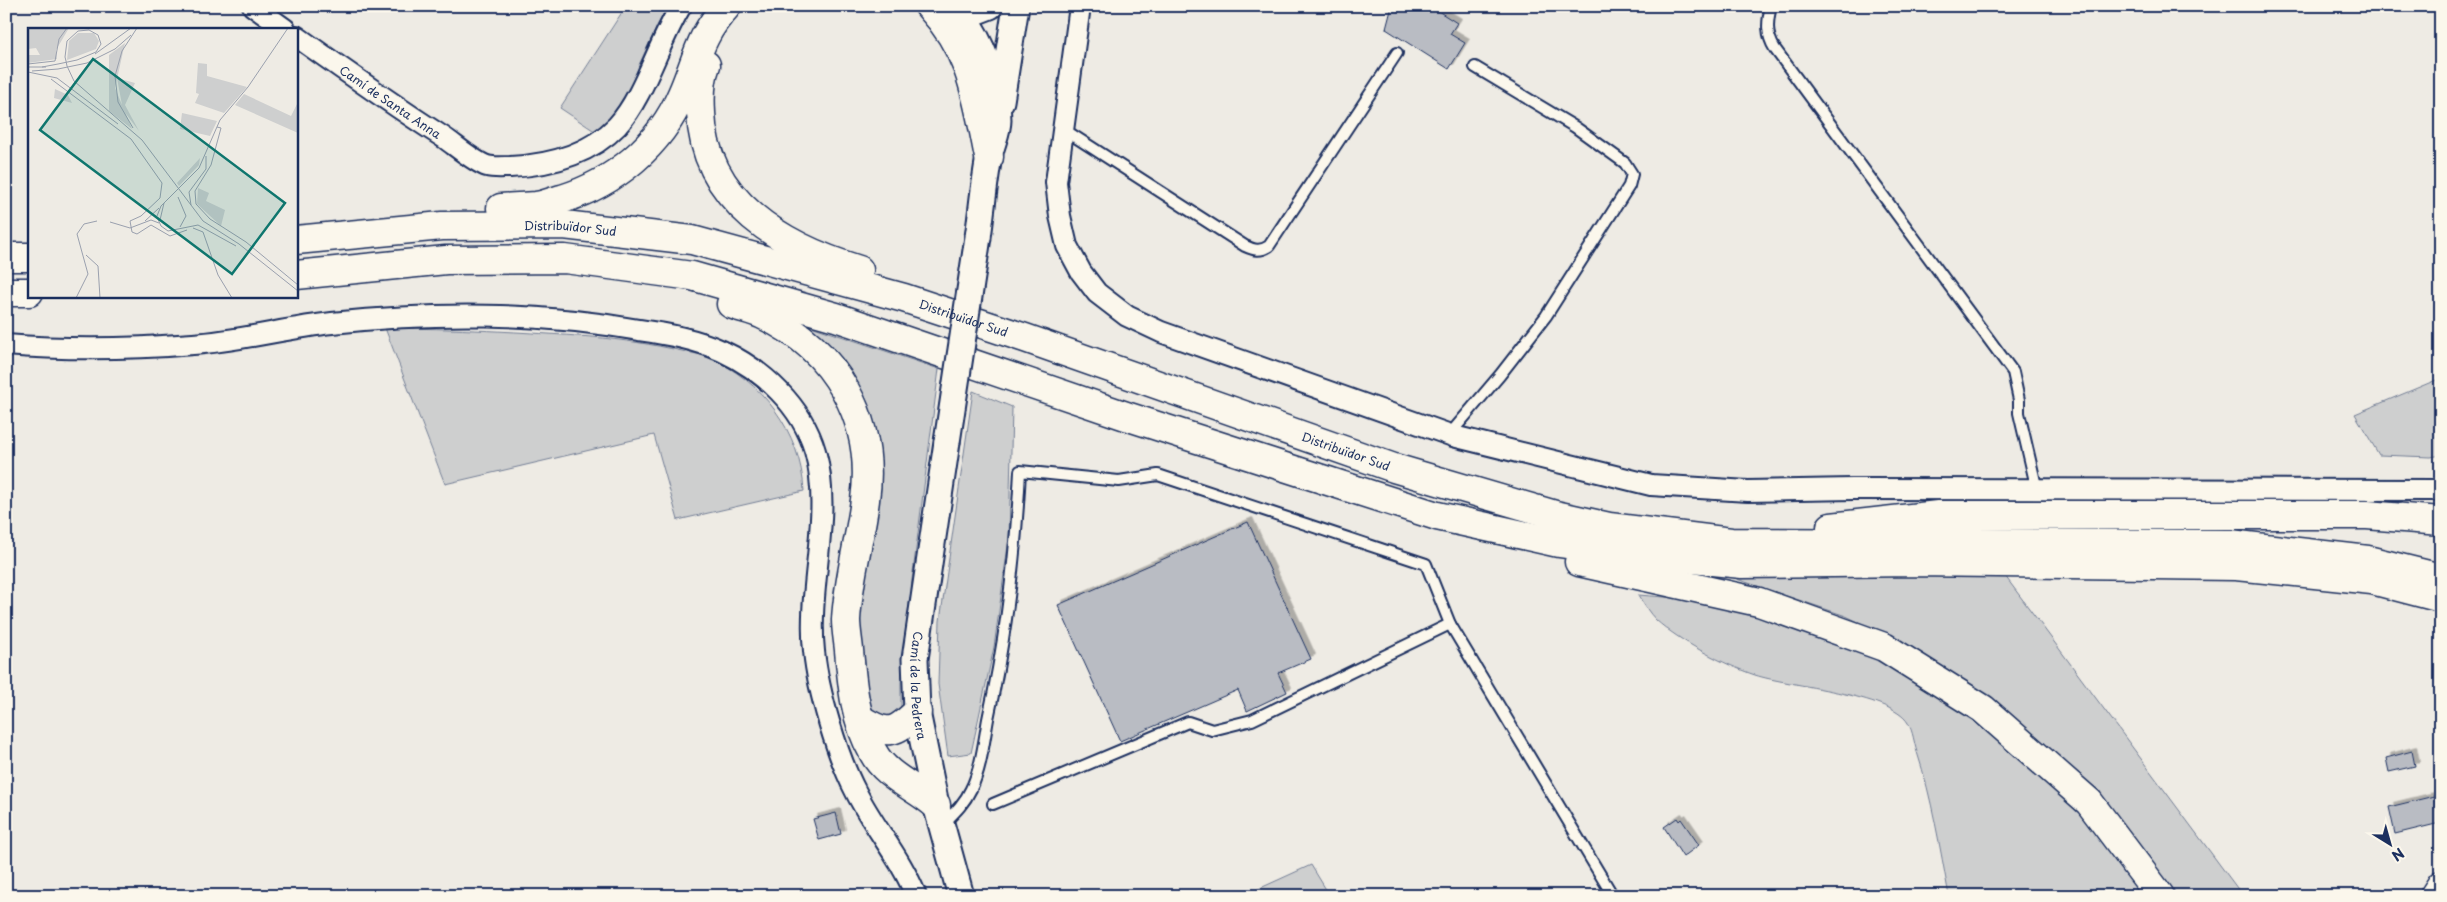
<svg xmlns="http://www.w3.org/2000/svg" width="2447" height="902" font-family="'Playpen Sans',sans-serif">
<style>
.green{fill:#cecfcf;stroke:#747f96}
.building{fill:#b9bcc3;stroke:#1b2f5e;filter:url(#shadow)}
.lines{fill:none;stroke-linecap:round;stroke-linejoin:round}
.service-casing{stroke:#1b2f5e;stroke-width:14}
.minor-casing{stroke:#1b2f5e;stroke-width:24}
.tertiary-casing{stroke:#1b2f5e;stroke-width:29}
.primary-casing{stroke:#1b2f5e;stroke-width:31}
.trunk-casing{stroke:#1b2f5e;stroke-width:31}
.service{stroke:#fbf7ec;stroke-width:10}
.minor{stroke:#fbf7ec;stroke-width:20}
.tertiary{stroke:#fbf7ec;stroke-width:25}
.primary{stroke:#fbf7ec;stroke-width:28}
.trunk{stroke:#fbf7ec;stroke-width:28}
.tertiary-bridge-casing{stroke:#1b2f5e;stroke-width:29;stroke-linecap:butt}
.tertiary-bridge{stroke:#fbf7ec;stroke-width:25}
.labels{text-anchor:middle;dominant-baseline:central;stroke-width:4.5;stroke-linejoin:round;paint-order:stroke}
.street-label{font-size:12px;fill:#1b2f5e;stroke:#fbf7ec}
.inset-road{fill:none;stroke:#9aa0ae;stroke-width:1}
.view{fill:#0f766e;fill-opacity:0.15;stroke:#0f766e;stroke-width:2.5}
.inset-edge{fill:none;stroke:#1b2f5e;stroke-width:2.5}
</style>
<defs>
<filter id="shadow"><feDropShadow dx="4.5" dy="-4.5" stdDeviation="0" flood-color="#0004"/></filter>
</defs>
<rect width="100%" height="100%" fill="#eeebe4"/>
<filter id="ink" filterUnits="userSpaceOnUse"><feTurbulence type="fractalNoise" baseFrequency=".02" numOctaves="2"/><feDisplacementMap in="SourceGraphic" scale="10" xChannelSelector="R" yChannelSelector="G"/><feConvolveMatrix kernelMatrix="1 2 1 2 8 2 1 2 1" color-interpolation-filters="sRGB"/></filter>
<g filter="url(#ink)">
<g class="green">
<path d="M626,6H669L658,24L639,65L626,102L599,134L560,108Z"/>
<path d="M799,322L939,369L907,619L901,682V711L898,714L884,716L872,710L866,696L859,628L876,465Z"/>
<path d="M385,328C454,328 523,332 592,337C623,340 652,344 682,351C690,353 700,354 708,357C762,380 801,432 804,491L678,520L654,435L445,484Z"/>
<path d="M2441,378V455L2431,457L2379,455L2355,414Z"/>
<path d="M973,391L1012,407L1009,538L994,647L971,753L948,756L938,684L940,621Z"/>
<path d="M1707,569L2005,576L2243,896H2173L2133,840L1875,630L1846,616Z"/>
<path d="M1638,595L1717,601L1868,653L1968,710L2054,786L2077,810L2108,848L2139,890L2131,896H1949C1940,848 1932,798 1917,752C1914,743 1913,731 1908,723C1891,694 1788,686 1755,675C1725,665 1679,641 1656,620C1649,613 1643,603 1638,595Z"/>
<path d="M1311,865L1330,896H1243Z"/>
</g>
<g class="building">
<path d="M1392,6H1430L1457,23L1450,34L1465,43L1449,69L1386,29Z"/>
<path d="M1248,522L1311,659L1278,673L1287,692L1247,711L1238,690L1120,741L1058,605Z"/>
<path d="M2412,751L2415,766L2389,772L2386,758Z"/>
<path d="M2434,796L2440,823L2395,834L2389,807Z"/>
<path d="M836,813L841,834L819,840L813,819Z"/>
<path d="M1677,818L1679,821L1681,819L1699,845L1683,857L1664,827Z"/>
</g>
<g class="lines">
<defs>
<g id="service">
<path d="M1771,6C1767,22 1766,35 1775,49L2013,372L2019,400V413L2037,490"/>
<path d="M1063,129L1245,246C1254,250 1260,252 1269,246L1397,53"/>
<path d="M1450,434L1500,375L1546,316L1629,186L1632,174L1625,163L1575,127L1475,67"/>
<path d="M993,804L1188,722L1212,730L1252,720L1450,624"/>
<path d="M943,824C954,813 964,804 971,789C981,769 984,741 988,719C1006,637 1016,554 1020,471L1119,481L1158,475L1426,564L1450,624L1613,896"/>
</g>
<g id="minor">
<path d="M253,6L285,29"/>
<path d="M1080,6L1056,182L1060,216L1067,246L1081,272L1097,293L1127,316L1161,332L1453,436L1651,485L1748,491L1853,489L2441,490"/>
<path id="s1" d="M296,36C345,71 393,105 443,137C455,145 474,162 487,166C494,168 503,167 510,167C549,165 589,155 617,126C644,97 659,41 681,6"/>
<path d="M6,345C68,350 132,349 193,344C240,341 286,328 332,323C436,312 535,312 639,330C667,334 696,339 722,351C763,370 802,406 815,451C833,514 807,586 814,651C818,691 837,756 856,792C874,828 901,858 916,896"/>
</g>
<g id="tertiary">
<path d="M957,6C980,39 998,79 998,120C998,132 991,145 989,157C984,183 982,210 978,237"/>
<path d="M959,6L977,11L990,6"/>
<path d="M1001,101L1016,6"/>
<path id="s2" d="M947,442L915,659L917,712L936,805L961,896"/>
</g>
<path id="primary" d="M2434,896L2441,885"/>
<g id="trunk">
<path d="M929,6C972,52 977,98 989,157"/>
<path d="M706,65C700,80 700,97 701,113C704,202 783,247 859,270"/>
<path d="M501,208C513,207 525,207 536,206C544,205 553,201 562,199C614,183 660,146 682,94C697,60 699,36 727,6"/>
<path id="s3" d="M296,240L442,226L564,225L692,240L904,298L1025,338L1394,468L1555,515L1609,527L1731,542L2230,544L2368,560L2441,578"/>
<path d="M6,257H29"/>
<path d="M296,275L446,260L565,259L692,276L836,317L1126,416L1437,516L1559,543L1623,552L1742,564L1913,562L2236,566L2372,580L2441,598"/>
<path d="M6,292H29"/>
<path d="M731,304C741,308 753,310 763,315C836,349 876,421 865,500C860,539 848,581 846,620C846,629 848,640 849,650C852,685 855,721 873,752C886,777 916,787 936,805"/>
<path d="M1831,527L1938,515H2367L2441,521"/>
<path d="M1579,562L1759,602L1884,647L1983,709L2089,802L2160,896"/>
<path d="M860,719C888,736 894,734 917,712"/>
</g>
</defs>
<use href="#service" class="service-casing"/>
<use href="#minor" class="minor-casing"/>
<use href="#tertiary" class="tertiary-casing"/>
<use href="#primary" class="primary-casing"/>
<use href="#trunk" class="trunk-casing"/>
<use href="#service" class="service"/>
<use href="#minor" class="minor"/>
<use href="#tertiary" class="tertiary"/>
<use href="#primary" class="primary"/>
<use href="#trunk" class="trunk"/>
<defs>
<path id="tertiary-bridge" d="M947,442L978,237"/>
</defs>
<use href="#tertiary-bridge" class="tertiary-bridge-casing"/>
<use href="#tertiary-bridge" class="tertiary-bridge"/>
</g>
</g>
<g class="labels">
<g class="street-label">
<text stroke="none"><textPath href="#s1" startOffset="115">Camí de Santa Anna</textPath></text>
<text stroke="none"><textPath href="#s3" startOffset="275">Distribuïdor Sud</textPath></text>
<text stroke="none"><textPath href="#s3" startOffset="680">Distribuïdor Sud</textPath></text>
<text stroke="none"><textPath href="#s3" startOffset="1085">Distribuïdor Sud</textPath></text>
<text stroke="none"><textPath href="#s2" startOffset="246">Camí de la Pedrera</textPath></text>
</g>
</g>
<g transform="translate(28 28)">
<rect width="270" height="270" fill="#eeebe4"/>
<path d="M0,0H41L28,22L29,31L0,35V27H12L8,20L0,21ZM50,5H66L71,13L68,21L39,32L41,13ZM97,15L87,60L104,101L81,83V27ZM170,35L179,36V48L219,59L196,85L167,75L171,66L168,65ZM89,50L107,55L97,77L111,103L95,82ZM27,61L40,67L44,75L26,70ZM216,66L263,88L270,74V105L207,77ZM154,85L189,93L182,108L152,101ZM172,130L171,137L151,158L149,155ZM170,160L181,165L178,173L197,182L193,198L169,176Z" fill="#cecfcf"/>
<path class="inset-road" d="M65,0H89M67,26L103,0M0,36L27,33L31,11L39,0M0,39H18M14,39L30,36L49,32L68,24L73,16L70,7L61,2L50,3L39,13L37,29L38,33L39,38L46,53L114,112L175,193L211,216L270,263M4,43L30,41L59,35L87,21L103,7M0,44L29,50L90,96M23,51L103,111L134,155L132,170L113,188L102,193L104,204L109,206L123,197L142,208L159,202M189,99L193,100L183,137L167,163L168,176L182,191L218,214L270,257M105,100L90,74L87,48L94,23L109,0M150,169L158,188L152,199M163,177L161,164L178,141V128M129,188L133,178L171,140L192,92L220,59L260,0M129,189L133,198L140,203L170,197L208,218M132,192L136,175M117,193L131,180M82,194L102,200L123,192L131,195M165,200L175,204L190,247L204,270M58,227L70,238L72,270M48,270L60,246L49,206L56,196L69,193"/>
<path class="view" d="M65,31L257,175L204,246L12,102Z"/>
<rect width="270" height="270" class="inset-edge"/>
</g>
<rect width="2447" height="902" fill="none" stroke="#fbf7ec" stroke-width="25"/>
<rect x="12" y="12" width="2422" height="877" fill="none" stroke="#1b2f5e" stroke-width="2" filter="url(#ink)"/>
<g transform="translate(2390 844) rotate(143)" stroke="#fbf7ec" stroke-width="4" paint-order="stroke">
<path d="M0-4L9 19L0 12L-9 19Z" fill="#1b2f5e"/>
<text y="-8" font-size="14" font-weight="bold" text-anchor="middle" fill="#1b2f5e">N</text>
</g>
</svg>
